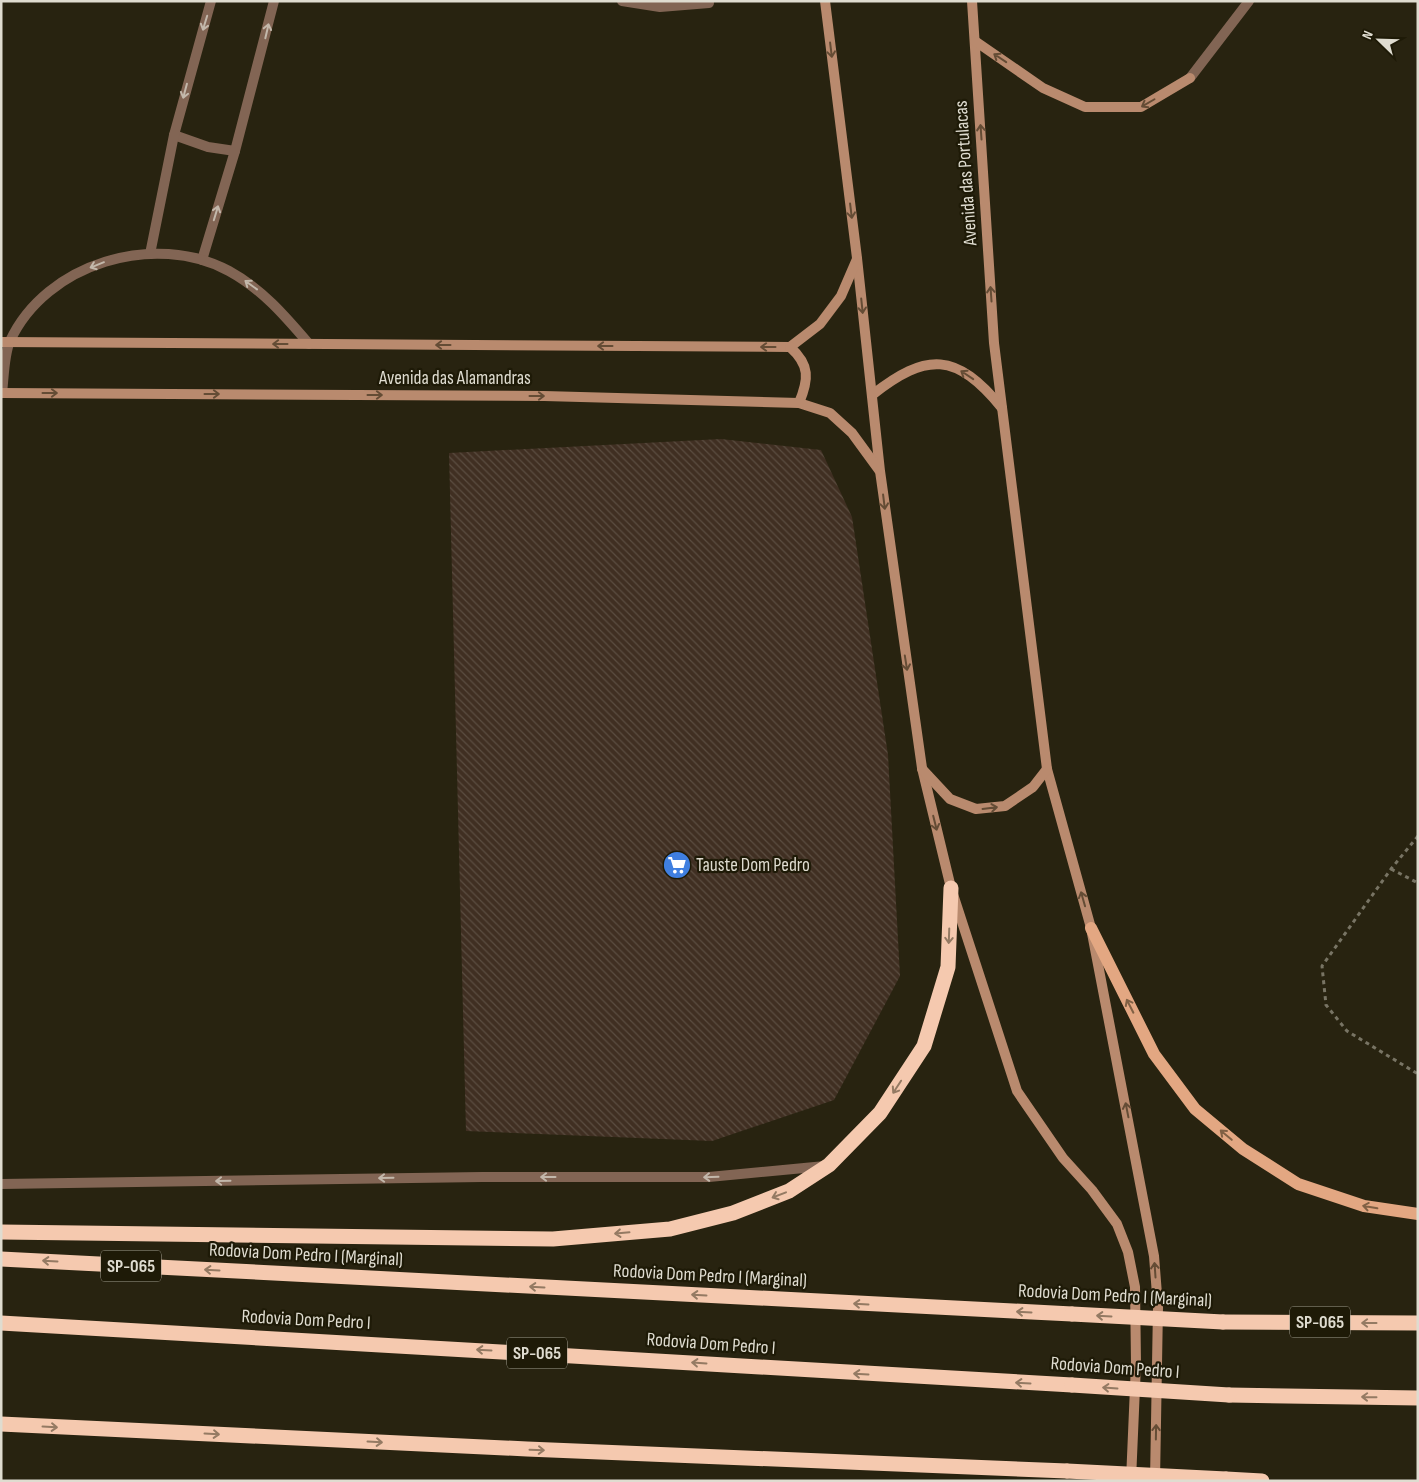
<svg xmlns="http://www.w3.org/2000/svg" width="1419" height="1482" font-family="'Sofia Sans Condensed',sans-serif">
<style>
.building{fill:url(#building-back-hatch)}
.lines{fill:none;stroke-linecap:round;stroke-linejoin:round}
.path{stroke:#787464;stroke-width:3;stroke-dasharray:4 4;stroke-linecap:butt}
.street{stroke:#826554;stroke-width:10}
.secondary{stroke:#b98a6e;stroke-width:10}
.primary{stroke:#e3a782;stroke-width:12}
.highway{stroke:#f5c9af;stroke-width:15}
.highway-bridge{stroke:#f5c9af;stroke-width:15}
.oneway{stroke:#c3b8ab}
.oneway2{stroke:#644c35}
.oneway3{stroke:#947a63}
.oneway4{stroke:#806044}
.labels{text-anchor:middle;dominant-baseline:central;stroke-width:4.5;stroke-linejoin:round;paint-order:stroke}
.shield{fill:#1e1a07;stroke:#a5a294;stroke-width:1}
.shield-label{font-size:18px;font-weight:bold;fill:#dfdcd0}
.street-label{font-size:19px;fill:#dfdcd0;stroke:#1e1a07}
.poi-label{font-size:19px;fill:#dfdcd0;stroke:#1e1a07;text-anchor:start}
</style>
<defs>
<pattern id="building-back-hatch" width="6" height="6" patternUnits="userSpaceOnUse" patternTransform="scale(1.25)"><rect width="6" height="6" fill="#402f22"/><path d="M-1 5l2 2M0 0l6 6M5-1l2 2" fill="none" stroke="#5b4d41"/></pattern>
</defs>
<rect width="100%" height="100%" fill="#282310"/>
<path class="building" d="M721,439L821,450L852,517L888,755L900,976L834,1100L712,1141L466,1131L449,453Z"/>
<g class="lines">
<g class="path">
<path d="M1418,836L1391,869L1322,966L1326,1005L1347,1031L1418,1074"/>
<path d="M1391,869L1418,883"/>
</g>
<g class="street">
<path d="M622,1L660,7L709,3"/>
<path d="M1190,78L1249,1"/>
<path d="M174,135L208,147L235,151"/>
<path d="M150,254L174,135L211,1"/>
<path d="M202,260L235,151L274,1"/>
<path d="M2,393C4,377 4,355 10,341C46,263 155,231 229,271C262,289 285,316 309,344"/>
<path d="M1,1184L482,1177H709L825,1166"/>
</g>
<g class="secondary">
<path d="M825,1L857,258L880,471L922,768L951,888L1017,1091L1063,1158L1092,1190L1117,1224L1128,1252L1135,1287L1136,1364L1131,1480"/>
<path d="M972,1L994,343L1047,769L1091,928L1154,1256L1158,1307L1155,1480"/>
<path d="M975,41L1043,88L1085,107H1141L1190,78"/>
<path d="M1,342L790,347L820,324L841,296L857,259"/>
<path d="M790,347C810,365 809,379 799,403"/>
<path d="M1,393L544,396L799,403L830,413L852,433L879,470"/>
<path d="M872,395C927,352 956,352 1002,408"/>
<path d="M922,769L950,799L976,809L1005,806L1033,787L1047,769"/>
</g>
<path class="primary" d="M1091,928L1154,1054L1195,1109L1243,1149L1298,1184L1364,1206L1418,1214"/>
<g class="highway">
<path d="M1,1232L553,1239L670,1229L733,1213L789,1191L829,1165L880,1113L924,1046L948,967L951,888"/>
<path d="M1,1259L1072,1314"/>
<path d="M1223,1322L1418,1323"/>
<path d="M1,1323L1072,1385"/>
<path d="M1229,1395L1418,1398"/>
<path d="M1,1424L527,1449L1067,1471"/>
<path d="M1226,1479L1262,1481"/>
</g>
<g class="highway-bridge">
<path d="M1072,1314L1223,1322"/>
<path d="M1072,1385L1229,1395"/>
<path d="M1067,1471L1226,1479"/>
</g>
</g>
<defs><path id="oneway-shaft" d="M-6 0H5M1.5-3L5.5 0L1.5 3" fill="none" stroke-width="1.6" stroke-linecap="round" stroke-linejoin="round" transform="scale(1.25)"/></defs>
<g class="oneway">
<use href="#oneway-shaft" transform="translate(205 23) rotate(107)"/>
<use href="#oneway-shaft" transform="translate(267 31) rotate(-77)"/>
<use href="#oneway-shaft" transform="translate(185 91) rotate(105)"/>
<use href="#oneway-shaft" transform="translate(216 213) rotate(-73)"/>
<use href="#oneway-shaft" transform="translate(97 265) rotate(158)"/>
<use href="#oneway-shaft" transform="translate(251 285) rotate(-144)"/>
<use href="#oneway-shaft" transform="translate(548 1177) rotate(180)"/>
<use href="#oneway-shaft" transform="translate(711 1177) rotate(178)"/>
<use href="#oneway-shaft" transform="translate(386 1178) rotate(179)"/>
<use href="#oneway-shaft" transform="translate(223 1181) rotate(179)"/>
</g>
<g class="oneway2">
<use href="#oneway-shaft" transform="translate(831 50) rotate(83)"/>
<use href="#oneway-shaft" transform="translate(1000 58) rotate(-146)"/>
<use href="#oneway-shaft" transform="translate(1148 103) rotate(150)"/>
<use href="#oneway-shaft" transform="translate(981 132) rotate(-94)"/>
<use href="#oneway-shaft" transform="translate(851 211) rotate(83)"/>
<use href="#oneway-shaft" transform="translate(991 294) rotate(-94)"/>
<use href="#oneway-shaft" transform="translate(862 306) rotate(84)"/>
<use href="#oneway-shaft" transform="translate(280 344) rotate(-180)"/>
<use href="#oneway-shaft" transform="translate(443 345) rotate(-180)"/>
<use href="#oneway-shaft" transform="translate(605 346) rotate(-180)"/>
<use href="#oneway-shaft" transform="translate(768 347) rotate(-180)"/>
<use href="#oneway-shaft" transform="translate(967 375) rotate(-146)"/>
<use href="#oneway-shaft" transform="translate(50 393)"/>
<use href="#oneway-shaft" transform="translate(212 394)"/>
<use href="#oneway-shaft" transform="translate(375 395)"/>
<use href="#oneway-shaft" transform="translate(537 396)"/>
<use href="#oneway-shaft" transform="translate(884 502) rotate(83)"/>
<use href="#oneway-shaft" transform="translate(906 663) rotate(81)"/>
<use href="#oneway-shaft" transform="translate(990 808) rotate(-7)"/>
<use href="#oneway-shaft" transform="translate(935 823) rotate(76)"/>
<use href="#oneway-shaft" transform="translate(1083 899) rotate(-106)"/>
<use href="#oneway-shaft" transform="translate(1127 1110) rotate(-101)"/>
<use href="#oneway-shaft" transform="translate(1155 1270) rotate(-94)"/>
<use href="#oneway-shaft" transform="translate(1156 1432) rotate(-89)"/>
</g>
<g class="oneway3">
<use href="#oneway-shaft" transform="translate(949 936) rotate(92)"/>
<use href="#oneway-shaft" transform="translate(897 1087) rotate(123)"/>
<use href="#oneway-shaft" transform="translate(779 1195) rotate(159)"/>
<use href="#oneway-shaft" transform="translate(622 1233) rotate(175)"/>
<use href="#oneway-shaft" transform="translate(50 1261) rotate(-177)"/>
<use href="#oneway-shaft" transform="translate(212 1270) rotate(-177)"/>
<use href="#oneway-shaft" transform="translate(537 1287) rotate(-177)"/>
<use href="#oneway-shaft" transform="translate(699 1295) rotate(-177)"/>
<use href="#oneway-shaft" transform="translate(861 1304) rotate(-177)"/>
<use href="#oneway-shaft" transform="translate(1024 1312) rotate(-177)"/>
<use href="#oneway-shaft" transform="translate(1104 1316) rotate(-177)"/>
<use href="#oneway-shaft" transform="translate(1369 1323) rotate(-180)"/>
<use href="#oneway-shaft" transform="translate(484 1350) rotate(-177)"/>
<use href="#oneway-shaft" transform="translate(699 1363) rotate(-176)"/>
<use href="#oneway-shaft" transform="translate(861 1374) rotate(-177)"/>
<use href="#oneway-shaft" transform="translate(1023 1383) rotate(-177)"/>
<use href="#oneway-shaft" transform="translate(1110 1388) rotate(-176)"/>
<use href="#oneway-shaft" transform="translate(1369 1397) rotate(-179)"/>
<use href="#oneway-shaft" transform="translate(50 1427) rotate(3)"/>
<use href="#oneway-shaft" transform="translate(212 1434) rotate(3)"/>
<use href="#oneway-shaft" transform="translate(375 1442) rotate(3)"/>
<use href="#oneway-shaft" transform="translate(537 1450) rotate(2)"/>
</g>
<g class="oneway4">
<use href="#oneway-shaft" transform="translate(1130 1006) rotate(-117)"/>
<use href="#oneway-shaft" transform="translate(1226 1135) rotate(-140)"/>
<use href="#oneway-shaft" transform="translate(1370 1207) rotate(-170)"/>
</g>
<defs>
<symbol id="supermarket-disc" viewBox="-11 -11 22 22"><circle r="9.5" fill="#3f7fe0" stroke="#1e1a07"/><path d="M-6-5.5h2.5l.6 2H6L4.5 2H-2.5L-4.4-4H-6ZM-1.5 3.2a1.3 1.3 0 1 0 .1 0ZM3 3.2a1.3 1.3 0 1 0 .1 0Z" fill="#fff"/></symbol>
</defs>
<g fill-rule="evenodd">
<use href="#supermarket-disc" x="661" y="849" width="32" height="32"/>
</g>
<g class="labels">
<g class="shield">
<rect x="101" y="1250.5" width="60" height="31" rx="4"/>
<rect x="1290" y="1306.5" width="60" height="31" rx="4"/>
<rect x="507" y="1337.5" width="60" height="31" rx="4"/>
</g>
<g class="shield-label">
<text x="131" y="1266">SP-065</text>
<text x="1320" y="1322">SP-065</text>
<text x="537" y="1353">SP-065</text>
</g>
<g class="street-label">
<text transform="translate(966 173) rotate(-94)">Avenida das Portulacas</text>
<text x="455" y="378">Avenida das Alamandras</text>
<text transform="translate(306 1255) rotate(3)">Rodovia Dom Pedro I (Marginal)</text>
<text transform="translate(710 1276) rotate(3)">Rodovia Dom Pedro I (Marginal)</text>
<text transform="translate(1115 1296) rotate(3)">Rodovia Dom Pedro I (Marginal)</text>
<text transform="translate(306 1320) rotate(3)">Rodovia Dom Pedro I</text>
<text transform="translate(711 1344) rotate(4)">Rodovia Dom Pedro I</text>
<text transform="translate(1115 1368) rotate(4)">Rodovia Dom Pedro I</text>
</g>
<g class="poi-label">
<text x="696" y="865">Tauste Dom Pedro</text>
</g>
</g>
<rect width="1419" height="1482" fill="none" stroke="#dfdcd0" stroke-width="5"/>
<g transform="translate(1379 40) rotate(293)" stroke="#1e1a07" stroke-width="4" paint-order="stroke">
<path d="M0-4L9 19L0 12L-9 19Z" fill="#dfdcd0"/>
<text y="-8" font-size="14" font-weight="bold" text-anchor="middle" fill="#dfdcd0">N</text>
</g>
</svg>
